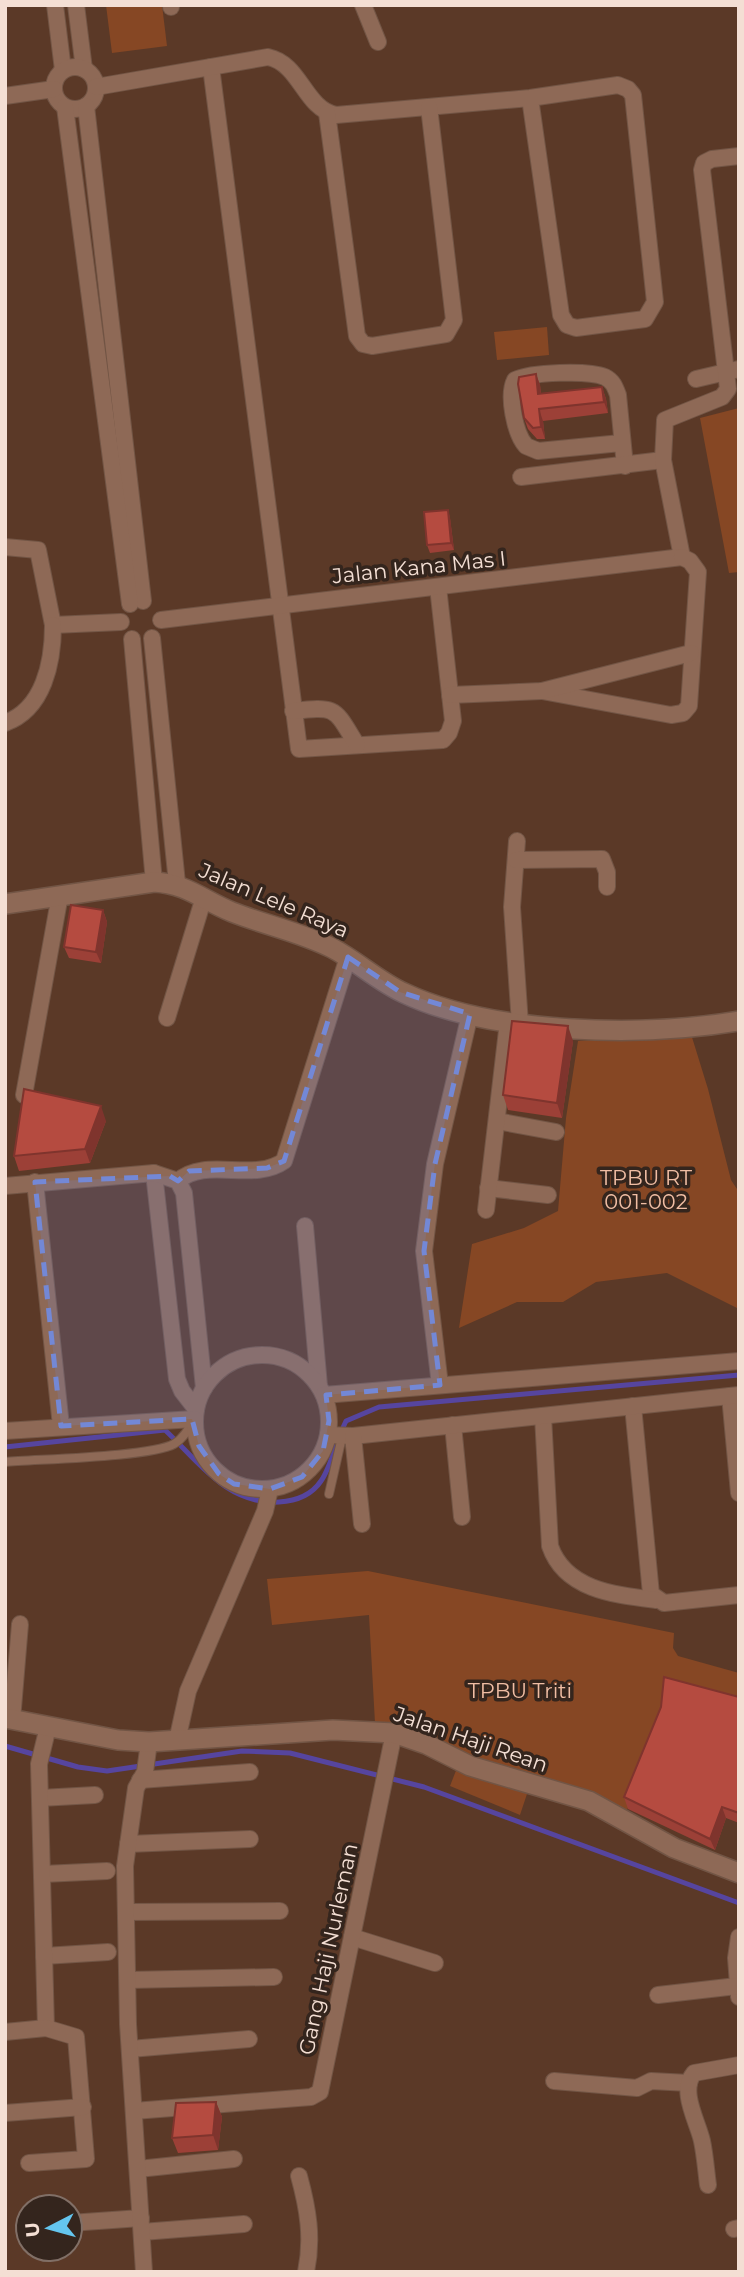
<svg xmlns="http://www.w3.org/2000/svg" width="744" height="2277" font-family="Montserrat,sans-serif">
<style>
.green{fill:#864724}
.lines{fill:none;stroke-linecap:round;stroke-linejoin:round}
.stream{stroke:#56459f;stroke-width:5}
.service-casing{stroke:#725545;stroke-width:10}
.minor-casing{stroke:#725545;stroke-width:18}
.tertiary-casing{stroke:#725545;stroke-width:22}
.service{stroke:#8e6956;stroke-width:8}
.minor{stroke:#8e6956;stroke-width:16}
.tertiary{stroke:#8e6956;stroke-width:19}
.wall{fill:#9c4037}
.shaded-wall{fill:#7f342d}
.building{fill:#b54b40;stroke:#7f342d;stroke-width:2}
.marked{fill:#7388d6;fill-opacity:0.2;stroke:#7388d6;stroke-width:5;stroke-dasharray:14 9;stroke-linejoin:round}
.labels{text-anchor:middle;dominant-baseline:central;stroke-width:7;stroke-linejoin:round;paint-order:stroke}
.street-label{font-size:21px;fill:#f4dfd4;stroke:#34251d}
.park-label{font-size:21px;fill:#f0bda3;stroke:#34251d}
</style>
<rect width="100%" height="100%" fill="#5b3927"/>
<g class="green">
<path d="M106,5H162L167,46L112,53Z"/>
<path d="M547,327L549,355L497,360L494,332Z"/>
<path d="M739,408V572L729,573L700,418Z"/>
<path d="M691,1034L708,1089L731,1180L739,1192V1309L667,1273L596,1282L563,1302H517L459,1328L472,1244L524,1228L558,1211L566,1118L578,1041Z"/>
<path d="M368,1571L674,1633L673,1648L678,1656L739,1673V1708L665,1718L627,1810L533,1776L520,1815L450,1786L462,1755L375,1723L369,1615L272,1625L267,1579Z"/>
</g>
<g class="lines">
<g class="stream">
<path d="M5,1447L165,1430C199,1462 227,1505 279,1502C295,1501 311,1496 321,1481C331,1467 337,1439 346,1421L379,1407L739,1375"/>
<path d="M5,1746L78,1767L107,1771L242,1751L290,1753L424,1787L739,1903"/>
</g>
<defs>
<g id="service">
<path d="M5,1462C39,1459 150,1457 174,1444C184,1438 189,1428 194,1419"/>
<path d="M329,1494L342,1437"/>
</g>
<g id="minor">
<path d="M55,5L63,70"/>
<path d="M76,5L84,69"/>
<path d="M363,5L378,42"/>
<path d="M171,7V5"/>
<path d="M211,67L299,749L443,740L449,733L453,721L438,587"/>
<circle cx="75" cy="88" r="21"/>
<path d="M96,87L268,57C301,64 304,108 336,115L530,98L618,85L628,89L633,95L655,302L645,319L576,328L567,325L561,315L530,98"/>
<path d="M5,96L54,89"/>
<path d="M86,106L143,601"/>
<path d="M65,107L130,604"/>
<path d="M327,113L357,336L363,344L372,346L446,334L454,320L429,107"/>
<path d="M696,379L739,369"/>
<path d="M621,443L538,451L526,446C515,434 507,395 515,380C531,372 588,370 605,377C613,381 615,387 618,395L625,466"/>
<path d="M521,477L663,460"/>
<path d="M5,547L38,550L53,625L121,622"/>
<path d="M682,557L663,460L665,420L722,397L728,389L702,170L704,163L712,159L739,156"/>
<path d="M161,620L682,557"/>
<path d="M152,638L177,883"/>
<path d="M132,639L154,882"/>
<path d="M542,691L671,715L683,713L689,706L698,572L690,561L682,557"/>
<path d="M450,695L542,691L691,653"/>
<path d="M293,711C338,706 334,708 357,745"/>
<path d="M5,723C44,709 53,662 53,625"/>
<path d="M517,841L512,907L520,1024"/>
<path d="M516,860L602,859L607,872V887"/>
<path d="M167,1018L204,897"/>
<path d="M24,1095L60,895"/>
<path d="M497,1121L556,1132"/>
<path d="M154,1173L177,1379L182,1391L196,1409"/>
<path d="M178,1181C206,1156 253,1183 284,1161L348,957"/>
<path d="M35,1182L61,1426"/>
<path d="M5,1186L154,1173L178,1181L184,1193L204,1388"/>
<path d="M488,1188L548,1195"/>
<path d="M486,1210L508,1022"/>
<path d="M305,1226L319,1386"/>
<circle cx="262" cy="1422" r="67"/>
<path d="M440,1385L424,1251L435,1164L470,1014"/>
<path d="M324,1395L739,1361"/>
<path d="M730,1396L739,1493"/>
<path d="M633,1406L651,1594L664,1603L739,1595"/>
<path d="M543,1416L550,1546C565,1590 615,1595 656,1600"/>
<path d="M453,1425L462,1517"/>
<path d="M5,1431L194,1419"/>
<path d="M328,1435L353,1436L739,1395"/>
<path d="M353,1436L362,1524"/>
<path d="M12,1720L20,1624"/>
<path d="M177,1741L188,1691L265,1511L270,1489"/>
<path d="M140,1780L250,1772"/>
<path d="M40,1798L95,1795"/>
<path d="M128,1844L250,1839"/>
<path d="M43,1874L107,1871"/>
<path d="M127,1912L280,1911"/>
<path d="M352,1937L435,1963"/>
<path d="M739,1937L736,1958L739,1997"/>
<path d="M44,1956L108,1952"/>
<path d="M128,1980L274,1977"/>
<path d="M658,1995L737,1986"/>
<path d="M46,2028L39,1764L48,1727"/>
<path d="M5,2032L46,2028L76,2037L86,2159L29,2163"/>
<path d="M130,2049L249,2039"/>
<path d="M554,2081L637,2088L651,2081L689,2083"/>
<path d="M134,2111L311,2097L320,2092L394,1733"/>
<path d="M5,2113L83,2107"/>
<path d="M138,2169L234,2159"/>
<path d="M299,2176C308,2209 313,2238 306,2272"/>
<path d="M708,2185C706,2170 705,2155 702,2141C698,2122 679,2091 694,2073L739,2065"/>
<path d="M70,2223L141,2218"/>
<path d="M734,2229L739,2228"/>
<path d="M142,2232L244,2224"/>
<path d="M144,2272L128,2024L125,1866L136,1788L145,1772L149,1742"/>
</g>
<g id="tertiary">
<path d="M5,904L154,882C188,884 202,900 232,912C265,925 300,932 332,948C357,961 378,981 404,993C493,1035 643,1037 739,1021"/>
<path d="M5,1718L118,1740L149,1742L333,1730L394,1733L426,1744L470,1766L589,1801L674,1848L739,1873"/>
</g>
</defs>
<use href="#service" class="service-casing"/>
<use href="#minor" class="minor-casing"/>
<use href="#tertiary" class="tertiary-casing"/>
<use href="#service" class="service"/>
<use href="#minor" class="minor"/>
<use href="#tertiary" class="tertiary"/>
</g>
<g class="wall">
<path d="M536,374L540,385L541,394L602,387L606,399L608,413L543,421L545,439H537L528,429L524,418Z"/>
<path d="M448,510L450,518L454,550L430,553L427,545Z"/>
<path d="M103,910L107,922L101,963L69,958L64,947Z"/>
<path d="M573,1041L562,1118L508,1110L503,1095Z"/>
<path d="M106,1121L90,1163L19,1171L14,1156Z"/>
<path d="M739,1697V1823L726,1818L715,1850L628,1809L624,1797Z"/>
<path d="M216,2102L222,2117L218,2150L178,2153L172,2138Z"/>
</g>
<g class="shaded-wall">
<path d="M536,374L540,385L542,406L538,394Z"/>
<path d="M602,387L606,399L608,413L604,402Z"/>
<path d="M539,409L543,421L545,439L541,427Z"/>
<path d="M448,510L450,518L454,550L451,543Z"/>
<path d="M103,910L107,922L101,963L96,952Z"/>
<path d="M568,1026L573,1041L562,1118L557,1103Z"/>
<path d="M101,1106L106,1121L90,1163L85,1149Z"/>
<path d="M722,1807L726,1818L715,1850L710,1839Z"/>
<path d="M216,2102L222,2117L218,2150L213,2135Z"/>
</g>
<g class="building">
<path d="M536,374L538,394L602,387L604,402L539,409L541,427L533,428L524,418L518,384L519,377Z"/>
<path d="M448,510L451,543L427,545L424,512Z"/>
<path d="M71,905L103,910L96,952L64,947Z"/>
<path d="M512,1021L568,1026L557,1103L503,1095Z"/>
<path d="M24,1089L101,1106L85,1149L14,1156Z"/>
<path d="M664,1677L739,1697V1813L722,1807L710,1839L624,1797L661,1707Z"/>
<path d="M216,2102L213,2135L172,2138L176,2103Z"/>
</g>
<path class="marked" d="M348,957L400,992L470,1014L435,1164L424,1251L440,1385L326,1395L329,1421L323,1451L302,1477L270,1489L234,1484L219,1474L199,1446L192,1419L61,1426L35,1182L170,1176L178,1181L189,1171L267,1168L284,1161Z"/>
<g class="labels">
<g class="street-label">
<text transform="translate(419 567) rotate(-6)">Jalan Kana Mas I</text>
<text transform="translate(274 900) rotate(23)">Jalan Lele Raya</text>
<text transform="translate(471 1739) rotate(19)">Jalan Haji Rean</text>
<text transform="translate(328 1949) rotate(-78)">Gang Haji Nurleman</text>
</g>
<g class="park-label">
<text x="646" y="1177">TPBU RT<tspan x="646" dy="24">001-002</tspan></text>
<text x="520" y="1690">TPBU Triti</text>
</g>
</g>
<rect width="744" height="2277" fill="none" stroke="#f4dfd4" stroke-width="14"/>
<g transform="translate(49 2228) rotate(264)"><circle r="33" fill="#34251d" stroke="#816f66" stroke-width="2"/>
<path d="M0-5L12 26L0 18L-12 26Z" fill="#64c5ee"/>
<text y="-10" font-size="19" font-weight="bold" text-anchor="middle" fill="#f4dfd4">U</text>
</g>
</svg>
